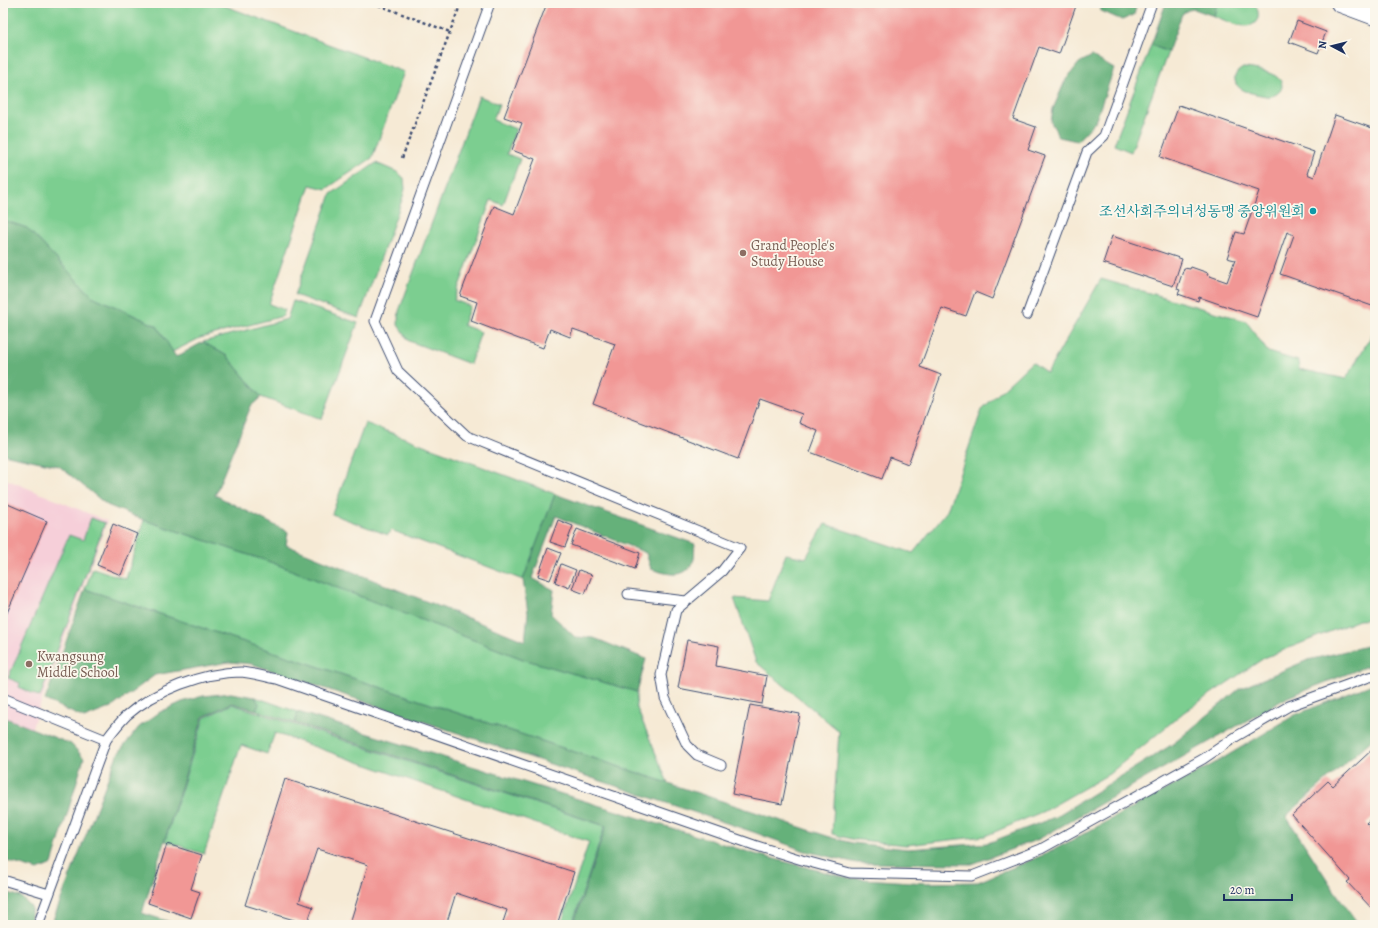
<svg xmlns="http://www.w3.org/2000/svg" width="1378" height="928" font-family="Alegreya,'Noto Serif KR',serif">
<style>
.built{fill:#f6cfd9}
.green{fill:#7cce90;stroke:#4c7e77}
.forest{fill:#65b17a;stroke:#40706c}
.building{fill:#f19795}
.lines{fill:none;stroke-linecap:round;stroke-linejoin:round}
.service-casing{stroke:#3c4b70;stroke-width:11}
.minor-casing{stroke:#3c4b70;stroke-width:20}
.path{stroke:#3c4b70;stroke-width:2.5;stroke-dasharray:3 3;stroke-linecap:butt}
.service{stroke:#fff;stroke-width:9}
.minor{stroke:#fff;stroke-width:18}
.culture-dot{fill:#0f9aa8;stroke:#fbf7ec;stroke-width:1.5}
.education-dot{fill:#8d6e63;stroke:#fbf7ec;stroke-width:1.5}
.labels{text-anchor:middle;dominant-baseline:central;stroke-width:3.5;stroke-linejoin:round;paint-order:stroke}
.culture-label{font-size:14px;fill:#0d838f;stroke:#fbf7ec;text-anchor:end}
.education-label{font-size:14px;fill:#785e54;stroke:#fbf7ec;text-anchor:start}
</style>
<rect width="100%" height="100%" fill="#fbf7ec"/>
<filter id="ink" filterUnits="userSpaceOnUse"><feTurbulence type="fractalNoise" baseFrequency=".025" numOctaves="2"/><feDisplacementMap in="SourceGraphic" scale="8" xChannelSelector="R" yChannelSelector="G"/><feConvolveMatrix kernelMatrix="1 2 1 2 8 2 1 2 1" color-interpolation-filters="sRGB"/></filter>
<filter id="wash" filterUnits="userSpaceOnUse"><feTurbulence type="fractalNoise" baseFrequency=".012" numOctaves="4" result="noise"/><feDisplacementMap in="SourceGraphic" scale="16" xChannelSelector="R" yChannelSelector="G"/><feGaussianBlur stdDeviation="0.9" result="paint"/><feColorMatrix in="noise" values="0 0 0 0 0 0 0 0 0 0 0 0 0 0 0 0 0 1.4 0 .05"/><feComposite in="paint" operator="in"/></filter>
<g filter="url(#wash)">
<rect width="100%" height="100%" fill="#f6ead5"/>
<path class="built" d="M3,478L107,521L3,807Z"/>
<g class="green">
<path d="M3,3H217L404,72L372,158L326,189L310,185L269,304L285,310L283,316L200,338L172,352L157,326L92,296L27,228L3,220Z"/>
<path d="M1217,3H1253C1257,6 1259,12 1258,18C1252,35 1225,20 1214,16Z"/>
<path d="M1151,45L1168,52L1131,152L1114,145Z"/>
<path d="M1243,68C1250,68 1273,72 1278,78C1288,87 1277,98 1266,96C1257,94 1236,92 1235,80C1234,74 1238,71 1243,68Z"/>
<path d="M479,96L499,104L493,120L516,129L507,154L520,159L503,205L491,200L454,300L470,306L463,325L481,332L470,364L409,341L398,325L399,311Z"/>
<path d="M376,163L397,172L404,178L405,189L402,200L359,318L295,295L331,194Z"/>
<path d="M1101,279L1246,321L1268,352L1298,361L1299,369L1346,379L1375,329V619L1359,620L1264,658L1184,712L1109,774L1044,811L985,836L906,845L851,839L832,834L839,731L756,662L734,598L768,601L786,554L806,558L825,524L913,553L947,511L982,409L1032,362L1047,373Z"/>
<path d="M293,301L358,323L322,419L261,397L227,356L203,342L287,319Z"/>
<path d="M365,423L555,494L523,580L391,530L388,535L332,514Z"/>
<path d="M91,518L105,523L40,697L19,687L20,683L8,678L69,535L83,540Z"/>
<path d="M144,520L273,563L523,659L637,692L636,706L668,783L85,589L93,568L126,579Z"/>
<path d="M255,697L298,712L295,723L256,710L259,704Z"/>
<path d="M232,704L605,826L572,925H561L589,842L275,733L267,754L241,745L204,854L165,841L204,718Z"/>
</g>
<g class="forest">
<path d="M1100,3H1137L1134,15L1122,20L1101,11Z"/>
<path d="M1166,3H1217L1214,16L1194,9L1188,10L1182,14L1168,52L1151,45Z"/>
<path d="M1092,56L1114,69L1095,122L1077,141L1059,137L1051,122L1053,109L1065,81L1079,63Z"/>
<path d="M3,220L27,228L92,296L157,326L176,357L203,342L227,356L261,397L251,406L215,495L288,532L286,545L525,641L528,613L523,580L555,494L695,544C694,548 695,555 694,559C687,581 667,574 651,569L646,553L556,516L532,578L554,590L551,614L575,637L594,638L646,659L637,692L523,659L273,563L144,520L107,505L59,466L3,454Z"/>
<path d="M85,589L833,838L852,843L908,849L988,843L1055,817L1173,744L1239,689L1308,660L1375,644V667H1365L1288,697L1039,839L972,864L857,863L805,851L756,833L252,664L229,662L155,675L112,707L84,718L45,700Z"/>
<path d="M1375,683V737L1286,816L1334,890L1359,925H573L606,826L295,723L298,712L755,854L848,878L926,883L978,882L1048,853L1215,763L1295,715Z"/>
<path d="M231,693L255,697L259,704L256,710L232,703L203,717L142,913L179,925H51L117,755L139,727L160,712L182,702L203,696Z"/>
<path d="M3,717L71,744L84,758L52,864L38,870L3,860Z"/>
<path d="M3,891L21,897L31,907V920L29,925H3Z"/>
</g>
<g id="blocks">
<g class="building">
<path d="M547,3H1077L1059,54L1039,47L1013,119L1036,127L1028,150L1045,156L992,299L975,292L966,316L942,308L920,367L941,375L908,464L890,457L882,479L810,452L818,431L799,423L802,414L760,399L738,459L593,404L615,344L573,329L570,337L550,329L543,348L471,321L477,302L460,296L494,206L514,214L535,159L512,150L522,123L504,117Z"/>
<path d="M1297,21L1326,32L1318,53L1289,42Z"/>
<path d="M1179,105L1314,152L1307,174L1314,177L1335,115L1375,129V307L1280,274L1294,235L1287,232L1257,317L1199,297L1198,301L1178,294L1180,290L1177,289L1184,268L1190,269L1191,267L1208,273L1207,275L1227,282L1235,260L1227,258L1236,232L1244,234L1259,191L1160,157Z"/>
<path d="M1112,236L1182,259L1173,286L1103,263Z"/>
<path d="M3,502L47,521L3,622Z"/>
<path d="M558,520L573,526L565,547L550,542Z"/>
<path d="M113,524L137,534L121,575L97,565Z"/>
<path d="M577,529L640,553L635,569L571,545Z"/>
<path d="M548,548L561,553L550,580L538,576Z"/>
<path d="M561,564L576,570L569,588L555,582Z"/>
<path d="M579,570L592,575L585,594L572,589Z"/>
<path d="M687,640L719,646L716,666L767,676L762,704L678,688Z"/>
<path d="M750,705L800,714L782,804L732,794Z"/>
<path d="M1375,747V815L1366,823L1375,832V912L1347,882L1350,880L1292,815L1328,781L1333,786Z"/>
<path d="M285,779L574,872L557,925H502L507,910L456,893L446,925H351L352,924L350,923L368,865L317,849L299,902L313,907L307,924L245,905Z"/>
<path d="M167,844L202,855L191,889L200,892L191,918L148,903Z"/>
</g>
</g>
</g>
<g filter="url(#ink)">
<use href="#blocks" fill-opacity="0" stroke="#3c4b70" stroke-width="1"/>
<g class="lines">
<defs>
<g id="service">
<path d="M490,3L375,321L398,371L467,436L740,548L722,571L676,610L661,675L665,698L687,745L697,755L721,765"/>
<path d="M1027,315L1087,152L1104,136L1152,3"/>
<path d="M628,594L686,601"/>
<path d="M3,698L106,740"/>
<path d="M3,880L49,894"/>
<path d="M38,925L106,740C112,732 119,723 126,716C154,691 204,672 241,672C253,673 266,677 277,679L754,845L802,860L850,873L972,876L1041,849L1203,759L1237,736L1289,706L1369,677L1375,676"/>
</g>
<path id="minor" d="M1340,3L1375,16"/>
</defs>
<use href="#service" class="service-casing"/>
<use href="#minor" class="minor-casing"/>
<g class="path">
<path d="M373,3L450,32"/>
<path d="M402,158L461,3"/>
</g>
<use href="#service" class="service"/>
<use href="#minor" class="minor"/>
</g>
</g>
<circle class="culture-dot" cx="1313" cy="211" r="4"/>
<g class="education-dot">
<circle cx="743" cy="253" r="4"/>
<circle cx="29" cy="664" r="4"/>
</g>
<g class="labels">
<g class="culture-label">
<text x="1305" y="211">조선사회주의녀성동맹 중앙위원회</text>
</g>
<g class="education-label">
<text x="751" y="245">Grand People's<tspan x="751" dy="16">Study House</tspan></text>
<text x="37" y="656">Kwangsung<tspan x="37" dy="16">Middle School</tspan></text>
</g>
</g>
<rect width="1378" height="928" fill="none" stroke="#fbf7ec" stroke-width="16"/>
<g transform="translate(1332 46) rotate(277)" stroke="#fbf7ec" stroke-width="3" paint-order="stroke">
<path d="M0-3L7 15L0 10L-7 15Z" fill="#1b2f5e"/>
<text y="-6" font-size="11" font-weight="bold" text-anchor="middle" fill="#1b2f5e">N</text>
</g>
<path d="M1224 894v6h68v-6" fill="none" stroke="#1b2f5e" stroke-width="2"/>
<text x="1230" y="894" font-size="12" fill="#1b2f5e" stroke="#fbf7ec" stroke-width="3" paint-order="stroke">20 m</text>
</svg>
